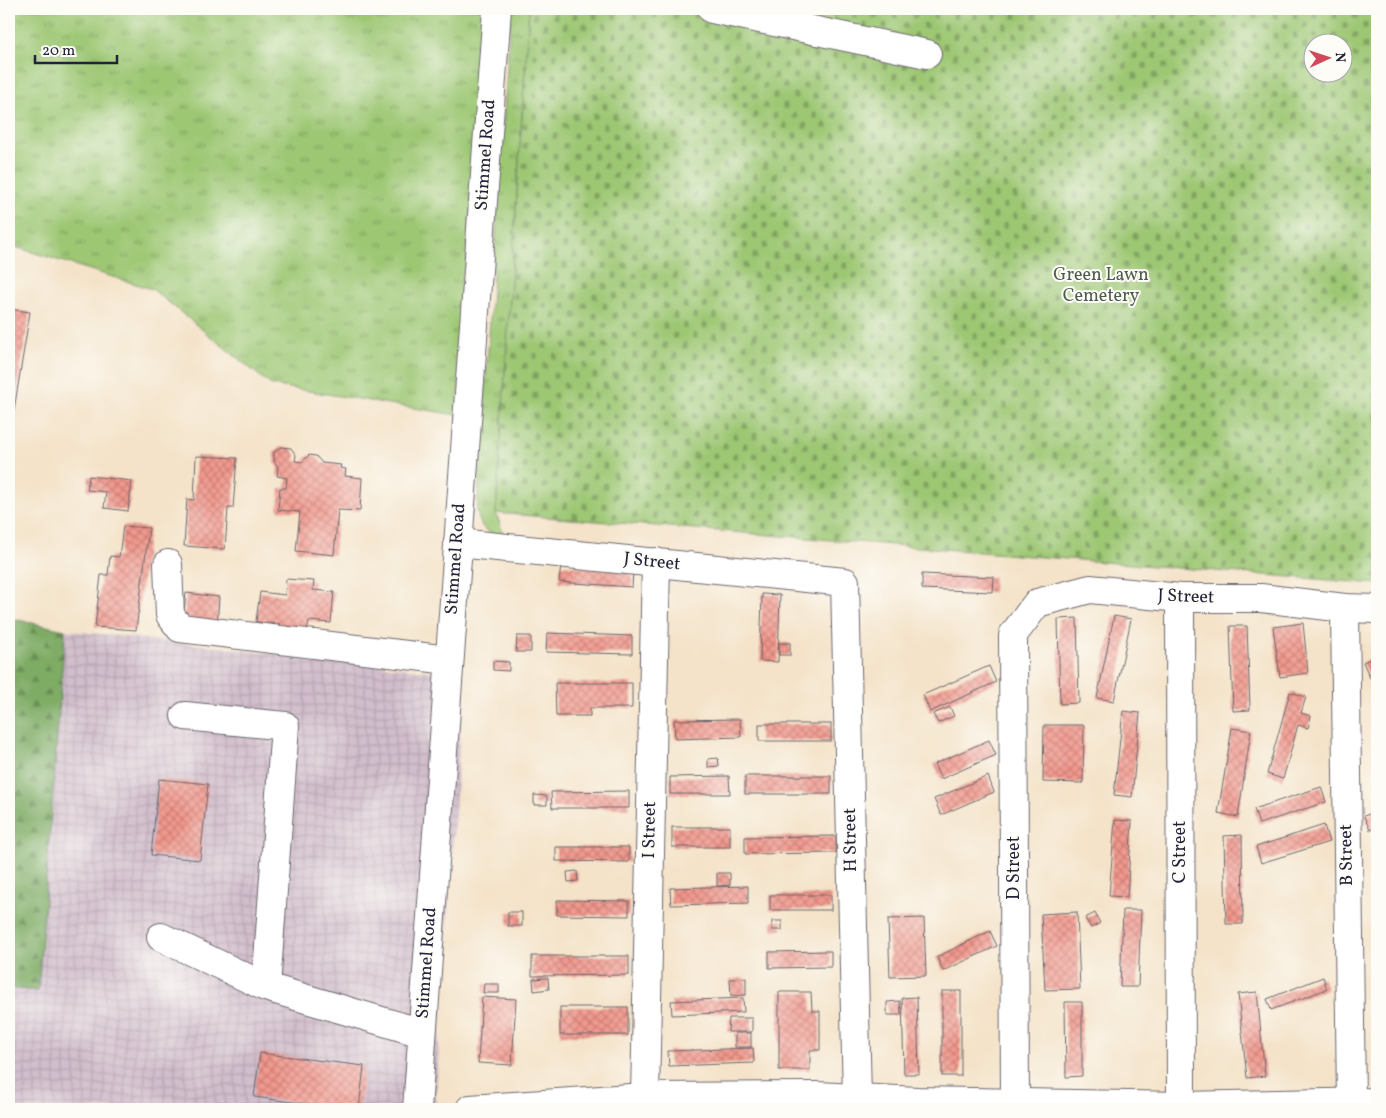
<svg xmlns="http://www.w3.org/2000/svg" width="1386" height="1118" font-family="Vollkorn,serif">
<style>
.industrial{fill:url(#industrial-grid)}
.grass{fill:url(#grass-tufts);stroke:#607457}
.forest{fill:url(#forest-firs);stroke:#506750}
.cemetery{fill:url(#cemetery-stones);stroke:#607457;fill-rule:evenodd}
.building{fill:url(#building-cross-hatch)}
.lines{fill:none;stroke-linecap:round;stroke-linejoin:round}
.minor-casing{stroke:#6c666d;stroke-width:30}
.minor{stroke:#fff;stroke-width:28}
.labels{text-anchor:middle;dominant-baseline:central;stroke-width:4;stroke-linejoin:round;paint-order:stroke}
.street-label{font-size:18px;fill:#22223b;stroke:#fdfcf7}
.park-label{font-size:18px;fill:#4d5c4f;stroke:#fdfcf7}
</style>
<defs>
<pattern id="industrial-grid" width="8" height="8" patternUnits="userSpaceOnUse" patternTransform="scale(1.25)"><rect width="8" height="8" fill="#d1bdcb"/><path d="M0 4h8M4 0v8" fill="none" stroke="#b3a2af"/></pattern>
<pattern id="grass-tufts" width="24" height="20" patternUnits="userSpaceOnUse" patternTransform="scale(1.25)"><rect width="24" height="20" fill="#9dc773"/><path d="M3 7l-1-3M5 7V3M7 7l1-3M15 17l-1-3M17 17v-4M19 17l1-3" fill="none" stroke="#80a160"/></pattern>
<pattern id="forest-firs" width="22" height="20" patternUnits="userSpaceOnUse" patternTransform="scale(1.25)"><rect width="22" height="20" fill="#7eac65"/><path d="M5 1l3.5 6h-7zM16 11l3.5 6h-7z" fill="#678c54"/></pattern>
<pattern id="cemetery-stones" width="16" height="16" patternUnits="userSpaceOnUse" patternTransform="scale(1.25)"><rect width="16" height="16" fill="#9dc773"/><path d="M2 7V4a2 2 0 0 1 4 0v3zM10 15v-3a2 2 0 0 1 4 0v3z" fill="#80a160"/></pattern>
<pattern id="building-cross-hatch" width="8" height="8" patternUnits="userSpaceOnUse" patternTransform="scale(1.25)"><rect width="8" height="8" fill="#f3998d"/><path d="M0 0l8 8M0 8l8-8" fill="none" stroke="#c47c74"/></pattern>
</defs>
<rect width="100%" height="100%" fill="#fdfcf7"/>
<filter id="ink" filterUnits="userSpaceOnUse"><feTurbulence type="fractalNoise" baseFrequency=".02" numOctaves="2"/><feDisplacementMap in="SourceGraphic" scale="10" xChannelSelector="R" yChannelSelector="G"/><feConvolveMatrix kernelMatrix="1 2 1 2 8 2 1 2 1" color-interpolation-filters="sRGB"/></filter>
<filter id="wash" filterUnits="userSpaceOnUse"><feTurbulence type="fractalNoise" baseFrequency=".0096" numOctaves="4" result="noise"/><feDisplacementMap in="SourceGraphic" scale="20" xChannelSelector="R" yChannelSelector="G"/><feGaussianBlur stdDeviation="1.12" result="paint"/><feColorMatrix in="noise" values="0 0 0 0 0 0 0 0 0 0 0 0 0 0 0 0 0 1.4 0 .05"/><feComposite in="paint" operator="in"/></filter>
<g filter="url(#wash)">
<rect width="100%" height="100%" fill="#f4e3c9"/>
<path class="industrial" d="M65,630L464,675L435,1109H9V988L38,991Z"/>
<g class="grass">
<path d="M9,9H484L457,415L271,385L152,289L9,245Z"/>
<path d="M511,9H529L496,513L504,536C485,532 482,531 477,512Z"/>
</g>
<path class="forest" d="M9,618L65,630L38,991L9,988Z"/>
<path class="cemetery" d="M529,9H1377V584L496,513ZM1314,42H1344V72H1314Z"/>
<g id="blocks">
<g class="building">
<path d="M9,309L30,312L14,410H9Z"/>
<path d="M281,447L291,448L296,455L295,461L302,462L309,455L316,456L322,463L341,465L340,468L346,469L345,476L362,478L360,511L338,510L334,555L296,551L300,512L278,510L280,488H286L287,478L277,476L278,467L274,461V452Z"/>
<path d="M196,456L237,458L233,508H228L225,549L184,546L187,499L194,500Z"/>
<path d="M89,476L132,481L128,511L104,508L106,492L87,490Z"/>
<path d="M123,526L149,528L136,630L95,627L101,575H108L110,556L119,557Z"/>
<path d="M561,565L633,571L632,587L559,582Z"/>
<path d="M922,574L994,577L993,592L922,589Z"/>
<path d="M286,579L314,581L313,590L334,592L331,623L309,621L307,630L279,627L280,624L256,622L260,592L285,595Z"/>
<path d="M186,593L219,597L217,628L183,621Z"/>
<path d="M762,594L780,595L778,662L760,661Z"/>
<path d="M1114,616L1131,619L1114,701L1097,698Z"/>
<path d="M1077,618L1079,703L1060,704L1058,619Z"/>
<path d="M1303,623L1308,673L1280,677L1273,627Z"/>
<path d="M1230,626H1247L1250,710L1233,711Z"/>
<path d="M547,633L632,636V654L546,652Z"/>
<path d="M517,636H531V652H516Z"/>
<rect x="779" y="643" width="11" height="12"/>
<path d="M1377,656V675L1370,678L1363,662Z"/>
<path d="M493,661L509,662V671L493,670Z"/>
<path d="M989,666L996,682L930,712L923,695Z"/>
<path d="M555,683H632V708H590V716H556Z"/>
<path d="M1290,692L1306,697L1301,713L1311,716L1308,728L1298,725L1283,779L1267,774Z"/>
<path d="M950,707L954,716L938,723L933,714Z"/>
<path d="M1123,711L1140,713L1132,797L1114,795Z"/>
<path d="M740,719L741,737L675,739L674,720Z"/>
<rect x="759" y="724" width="72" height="17"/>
<path d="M1044,725H1084L1083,783L1043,782Z"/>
<path d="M1232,728L1251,731L1238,817L1218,813Z"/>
<path d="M989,740L996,755L941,779L934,764Z"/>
<path d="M718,758L719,766L708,767V759Z"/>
<path d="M729,776L730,794H670V777Z"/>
<rect x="745" y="776" width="86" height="18"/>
<path d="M988,776L994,792L941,815L934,799Z"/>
<path d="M159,779L208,784L200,860L151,855Z"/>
<path d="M1321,787L1326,802L1259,824L1254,809Z"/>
<path d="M629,791V808H552L551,792Z"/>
<path d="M534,795L547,796V805H534Z"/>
<path d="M1377,811V827L1370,830L1364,816Z"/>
<path d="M1115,820L1132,821L1127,897L1109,896Z"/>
<path d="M1324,825L1329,842L1261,863L1256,847Z"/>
<rect x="672" y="827" width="58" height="20"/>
<path d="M1242,835L1243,924H1226L1224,836Z"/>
<path d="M836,836V853L745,854V837Z"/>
<path d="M556,847H629V862L556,861Z"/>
<path d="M577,871L578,881L568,882L567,872Z"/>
<path d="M717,873H730V885L717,886Z"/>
<path d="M748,886V903L671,905L670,888Z"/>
<rect x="770" y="895" width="61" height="15"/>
<path d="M557,900L629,901V916L557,915Z"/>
<path d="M1123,910H1141L1138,987H1120Z"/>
<rect x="508" y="912" width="14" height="14"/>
<path d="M1077,912L1080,989L1045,990L1041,914Z"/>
<path d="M1095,913L1100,923L1091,928L1085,918Z"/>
<path d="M924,918L926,976L890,977L888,919Z"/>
<rect x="772" y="921" width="10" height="9"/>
<path d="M990,931L997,946L943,971L937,957Z"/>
<path d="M831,951V967L769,968V952Z"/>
<path d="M532,956H629V975L532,976Z"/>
<path d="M1323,977L1327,989L1271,1010L1267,999Z"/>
<path d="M548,978L549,989L534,991L533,979Z"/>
<path d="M746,978V995L731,996L730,979Z"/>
<path d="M484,984H499V993H483Z"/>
<rect x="942" y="991" width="19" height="85"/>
<path d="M779,992H811L812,1011H820V1050H810V1070H779Z"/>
<path d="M1257,992L1265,1076L1247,1078L1238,994Z"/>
<path d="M482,997L516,999L512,1065L478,1063Z"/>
<path d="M917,997L919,1074H904L902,998Z"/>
<path d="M743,998L744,1012L672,1015L671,1001Z"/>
<path d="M900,1001L901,1015H887V1002Z"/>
<path d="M1065,1002H1082V1076L1066,1077Z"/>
<rect x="560" y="1007" width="68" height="28"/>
<path d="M729,1018H752V1032H728Z"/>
<rect x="735" y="1033" width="16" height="14"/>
<path d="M753,1048L754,1063L669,1066L668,1051Z"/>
<path d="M260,1053L364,1066L359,1109H344L254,1097Z"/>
</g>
</g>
</g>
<g filter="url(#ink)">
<use href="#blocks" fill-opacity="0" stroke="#6c666d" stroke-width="1"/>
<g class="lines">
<defs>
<g id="minor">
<path d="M712,9L927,54"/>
<path d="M458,543L845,582L857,1098"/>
<path d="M168,564L170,615L180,628L449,660"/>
<path d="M1180,598L1181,1106"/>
<path d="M1345,608L1351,1103"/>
<path d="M185,716L285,726L266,987L422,1033"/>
<path d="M161,937L266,987"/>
<path d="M645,1097L656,562"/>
<path d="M1015,1102L1013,635L1037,603L1090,589L1180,598H1261L1345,608L1377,609"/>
<path d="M417,1109L497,9"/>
<path d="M470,1109L645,1097L817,1096L918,1101L1181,1106L1377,1102"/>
</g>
</defs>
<use href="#minor" class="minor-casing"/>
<use href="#minor" class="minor"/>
</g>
</g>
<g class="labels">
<g class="street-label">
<text transform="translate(486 155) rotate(-86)">Stimmel Road</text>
<text transform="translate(456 559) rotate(-86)">Stimmel Road</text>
<text transform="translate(652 562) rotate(6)">J Street</text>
<text transform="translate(1186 597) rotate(2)">J Street</text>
<text transform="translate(650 830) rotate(-89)">I Street</text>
<text transform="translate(851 840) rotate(-91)">H Street</text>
<text transform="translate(1180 852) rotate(-90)">C Street</text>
<text transform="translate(1347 855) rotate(-91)">B Street</text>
<text transform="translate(1014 868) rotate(-90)">D Street</text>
<text transform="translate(427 963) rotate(-86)">Stimmel Road</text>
</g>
<g class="park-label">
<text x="1101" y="275">Green Lawn<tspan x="1101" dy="21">Cemetery</tspan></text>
</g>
</g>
<rect width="1386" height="1118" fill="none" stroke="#fdfcf7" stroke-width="30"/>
<g transform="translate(1328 58) rotate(87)"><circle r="24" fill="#fdfcf7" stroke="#a5a5ac"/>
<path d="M0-4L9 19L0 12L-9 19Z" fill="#d1495b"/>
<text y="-8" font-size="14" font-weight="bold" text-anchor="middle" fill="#22223b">N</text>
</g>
<path d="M35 55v8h82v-8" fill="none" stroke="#22223b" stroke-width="2.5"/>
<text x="42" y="55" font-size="15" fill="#22223b" stroke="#fdfcf7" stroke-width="4" paint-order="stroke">20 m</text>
</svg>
